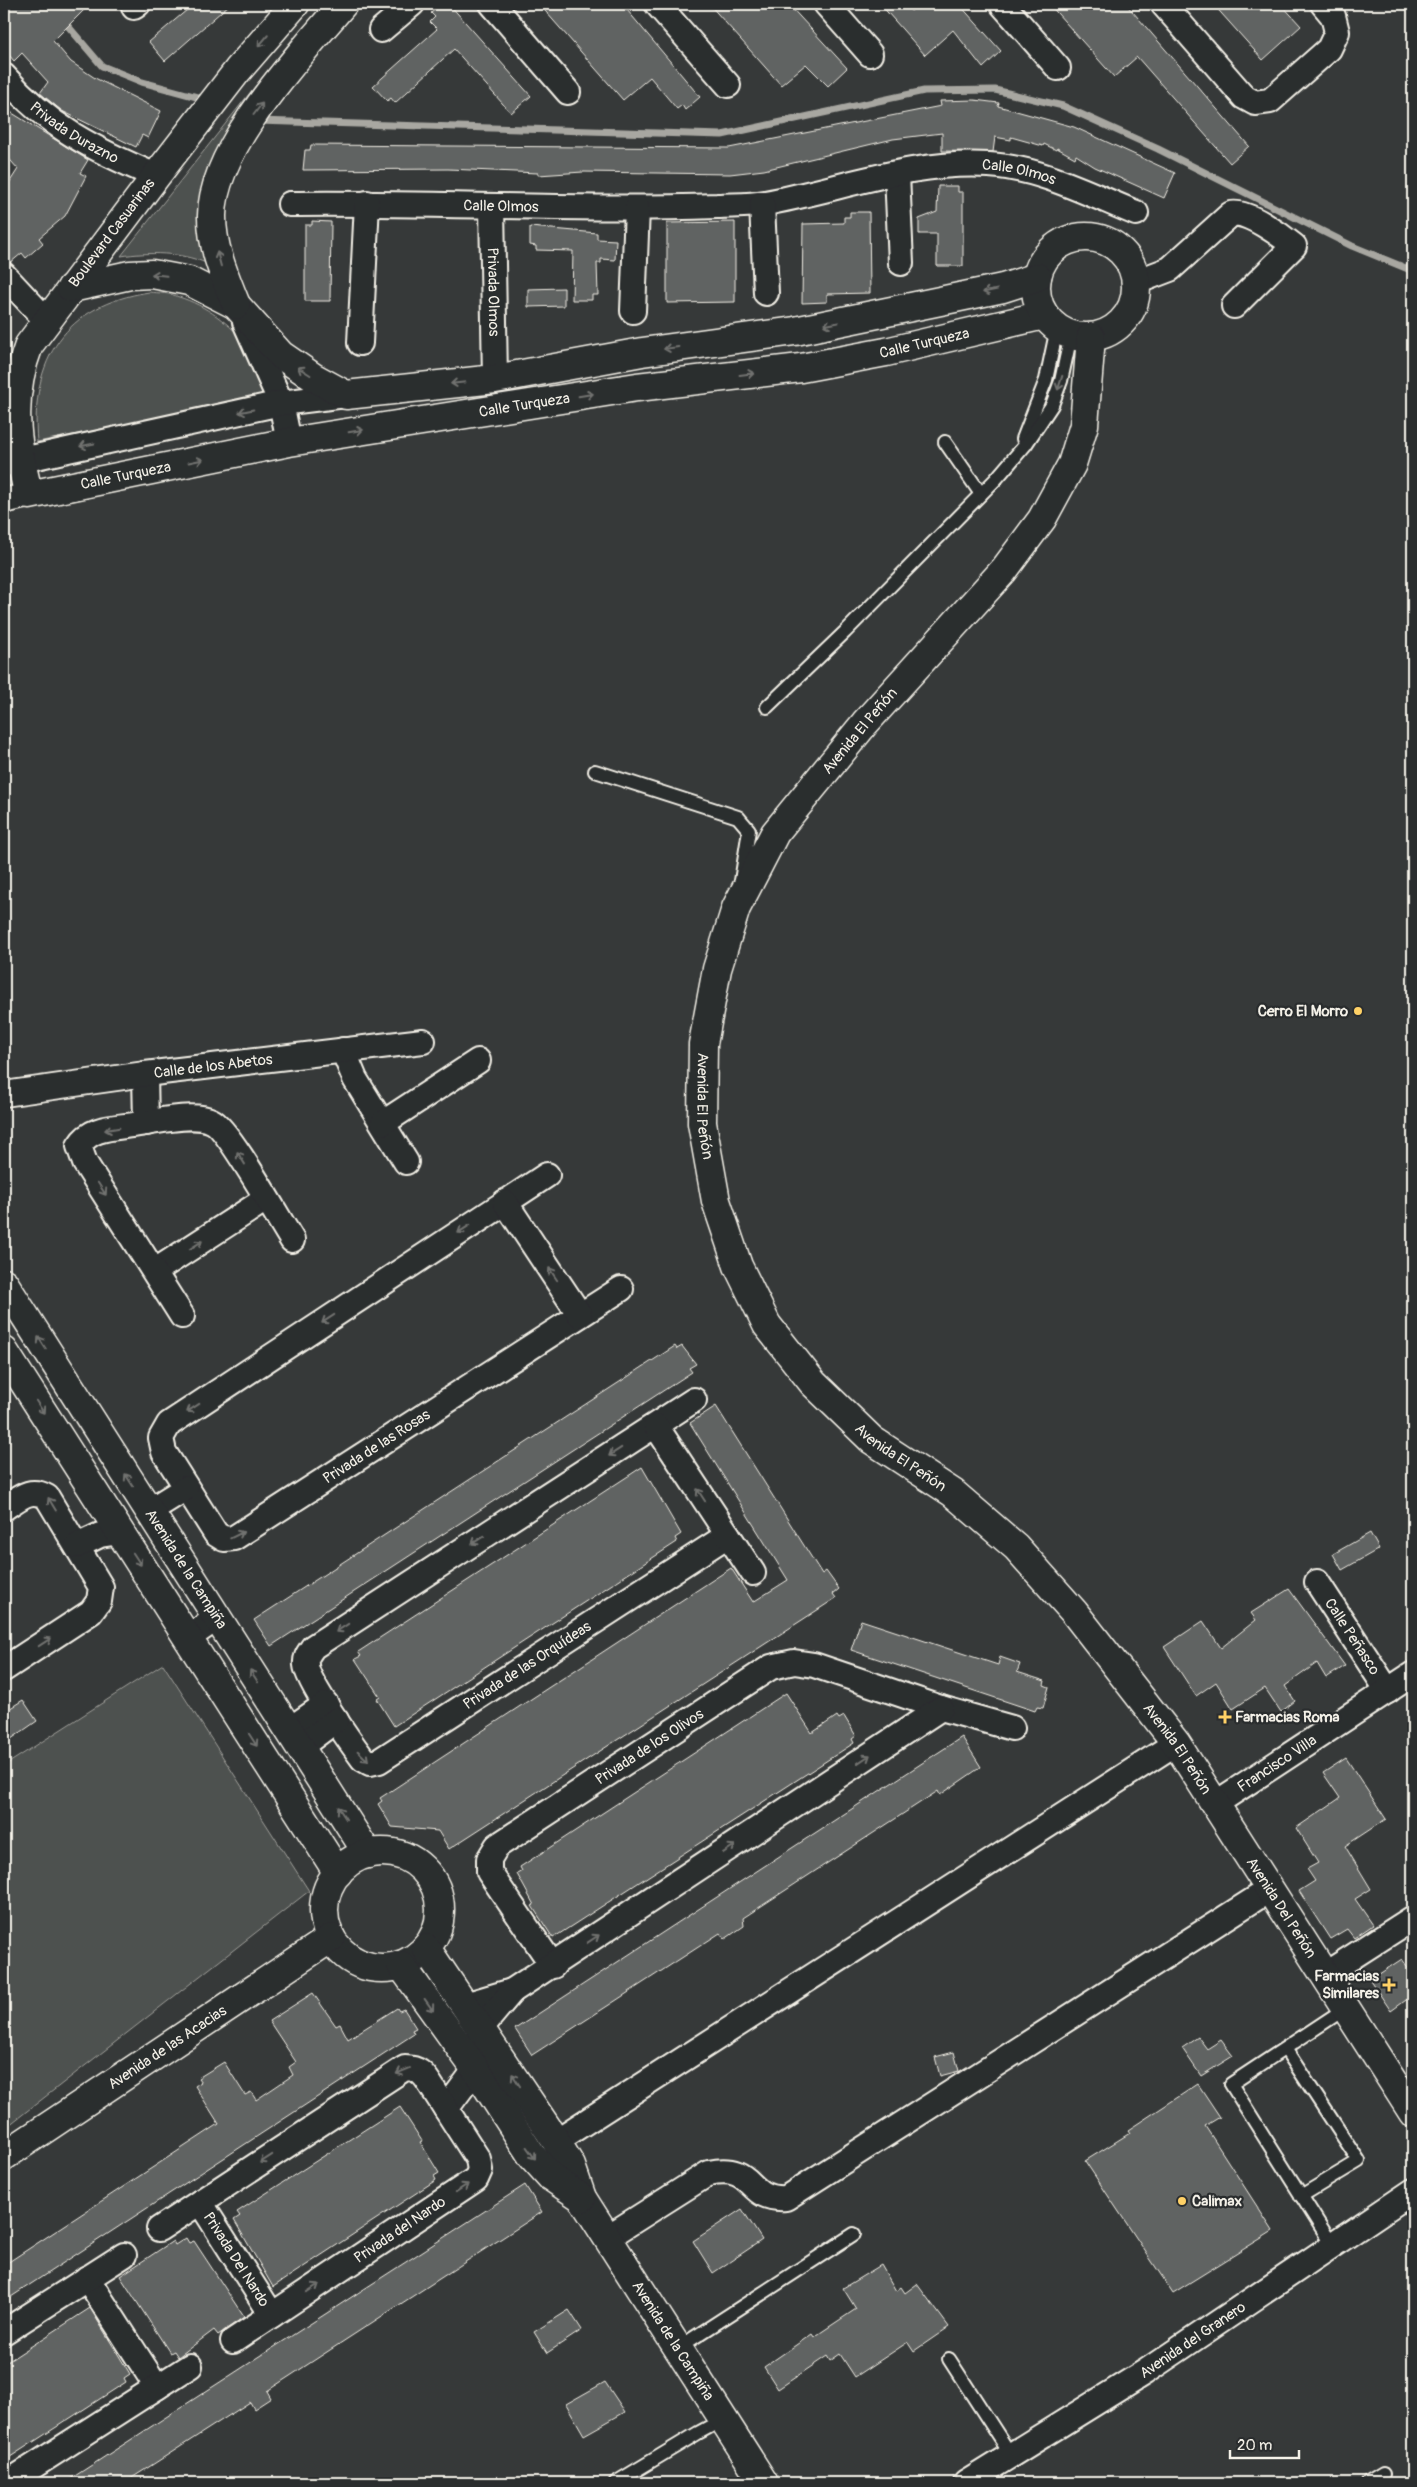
<svg xmlns="http://www.w3.org/2000/svg" width="1417" height="2487" font-family="Pangolin,sans-serif">
<style>
.green{fill:#4e514f;stroke:#a1a19c}
.lines{fill:none;stroke-linecap:round;stroke-linejoin:round}
.stream{stroke:#a8a7a1;stroke-width:7}
.building{fill:#616362;stroke:#f4f1e8}
.lane-casing{stroke:#f4f1e8;stroke-width:16}
.street-casing{stroke:#f4f1e8;stroke-width:28}
.secondary-casing{stroke:#f4f1e8;stroke-width:31}
.lane{stroke:#2a2d2e;stroke-width:12}
.street{stroke:#2a2d2e;stroke-width:24}
.secondary{stroke:#2a2d2e;stroke-width:28}
.oneway{stroke:#71726f}
.poi-dot{fill:#ffd166;stroke:#2a2d2e;stroke-width:2}
.labels{text-anchor:middle;dominant-baseline:central;stroke-width:4.5;stroke-linejoin:round;paint-order:stroke}
.street-label{font-size:15px;fill:#f4f1e8;stroke:#2a2d2e}
.poi-label{font-size:15px;font-weight:bold;fill:#f4f1e8;stroke:#2a2d2e;text-anchor:end}
</style>
<rect width="100%" height="100%" fill="#363939"/>
<filter id="ink" filterUnits="userSpaceOnUse"><feTurbulence type="fractalNoise" baseFrequency=".02" numOctaves="2"/><feDisplacementMap in="SourceGraphic" scale="10" xChannelSelector="R" yChannelSelector="G"/><feConvolveMatrix kernelMatrix="1 2 1 2 8 2 1 2 1" color-interpolation-filters="sRGB"/></filter>
<g filter="url(#ink)">
<g class="green">
<path d="M294,37L300,43L218,154L206,263C180,252 149,252 121,256Z"/>
<path d="M149,292C159,293 170,293 179,297C205,305 231,324 248,346C258,359 262,381 265,397L37,442C30,359 65,305 149,292Z"/>
<path d="M163,1664L309,1891L4,2129V1766Z"/>
</g>
<g class="lines">
<g class="stream">
<path d="M62,19L102,66L142,82L208,100"/>
<path d="M257,121L722,135L924,91L995,90L1063,106L1158,149L1352,246L1413,271"/>
</g>
</g>
<g class="building">
<path d="M4,4H90L53,41L71,62L95,78L161,111L148,138L142,135L136,147L62,111L40,93L48,82L22,53L14,61L4,49Z"/>
<path d="M194,4H230L165,61L149,42Z"/>
<path d="M442,4H449L531,96L511,113L454,49L395,103L391,98L387,101L373,86L437,29L430,22L435,17L431,13Z"/>
<path d="M539,4H622L700,97L685,110L682,105L677,109L650,77L623,100Z"/>
<path d="M709,4H788L847,68L828,86L806,64L781,85Z"/>
<path d="M880,4H905L911,11L919,4H959L1001,51L983,68L953,30L925,55Z"/>
<path d="M1049,4H1126L1249,146L1230,163L1137,57L1114,77Z"/>
<path d="M1213,4H1281L1301,26L1263,60Z"/>
<path d="M974,100L999,103L998,106L1074,127L1175,173L1164,198L1095,167L1076,155L1075,158L1057,148L1056,150L1044,144L1043,146L1011,137V140L995,137L993,152L942,151V133L893,139L764,170L730,174L583,172L538,175V173L448,169L303,170L305,150H310L311,145L729,148L941,106L940,101Z"/>
<path d="M4,108L88,160L80,173L86,176L65,216L39,238L43,243L26,258L22,253L10,263L4,262V191L18,169L4,153Z"/>
<path d="M938,186H958V192H963V266H937V234H919V219L937,212Z"/>
<path d="M850,212H869L870,293L827,294V302L802,303L803,224L844,223V217H850Z"/>
<path d="M312,221L331,222L330,301H305V225H312Z"/>
<path d="M735,222V302L667,303V223Z"/>
<path d="M530,227L597,233V239L616,240L615,260L601,259V263H597L598,295H592V300H572L573,251L536,250V246L530,245Z"/>
<path d="M564,288V306L528,307V289Z"/>
<path d="M675,1346L677,1349L682,1346L696,1364L689,1368L692,1372L271,1646L254,1620Z"/>
<path d="M716,1406L822,1574L826,1571L839,1589L833,1594L836,1598L449,1849L438,1831L392,1827L378,1804L382,1801L380,1798L731,1568L753,1602L788,1580L690,1423Z"/>
<path d="M642,1467L681,1534L675,1538L677,1542L394,1726L377,1699L380,1697L355,1659L361,1656L358,1652Z"/>
<path d="M1370,1533L1379,1549L1342,1570L1333,1554Z"/>
<path d="M1289,1589L1345,1666L1326,1678L1317,1663L1285,1686L1295,1701L1281,1712L1265,1688L1233,1709L1216,1682L1196,1696L1164,1647L1203,1621L1221,1648L1256,1620L1251,1613Z"/>
<path d="M861,1620L998,1665L1000,1657L1020,1664L1017,1672L1045,1681L1044,1685L1049,1687L1043,1708L1037,1707L1035,1711L851,1650Z"/>
<path d="M786,1693L812,1733L837,1716L839,1719L844,1716L856,1736L852,1739L854,1743L553,1938L532,1906L534,1905L517,1874L522,1871L520,1867Z"/>
<path d="M23,1700L37,1721L4,1744V1712Z"/>
<path d="M962,1737L981,1767L940,1795L938,1791L743,1918L744,1926L725,1939L720,1933L532,2055L515,2029Z"/>
<path d="M1346,1758L1386,1819L1345,1846L1371,1889L1355,1899L1373,1925L1354,1938L1347,1929L1330,1939L1299,1891L1315,1881L1307,1869L1318,1863L1296,1828L1340,1798L1323,1773Z"/>
<path d="M1402,1959L1413,1975V1995L1391,2011L1370,1980Z"/>
<path d="M313,1993L336,2026L340,2024L348,2039L397,2008L399,2011L404,2009L416,2028L412,2030L414,2034L11,2297L4,2287V2265L219,2124L195,2086L201,2082L198,2078L224,2062L245,2095L251,2092L256,2100L293,2075L289,2067L296,2062L269,2021Z"/>
<path d="M1198,2037L1207,2049L1221,2040L1233,2056L1201,2076L1182,2048Z"/>
<path d="M954,2052L959,2071L940,2076L935,2057Z"/>
<path d="M1198,2084L1220,2117L1205,2126L1273,2231L1173,2293L1085,2161L1130,2133L1128,2130Z"/>
<path d="M400,2107L422,2141L420,2142L439,2173L434,2176L436,2180L273,2287L234,2220L240,2216L237,2212Z"/>
<path d="M525,2185L542,2212L267,2391L271,2398L254,2409L250,2402L124,2483H64Z"/>
<path d="M742,2209L762,2240L713,2273L693,2241Z"/>
<path d="M186,2238L189,2243L194,2241L244,2317L218,2335L214,2330L178,2357L174,2351L170,2353L120,2276L173,2241L175,2245Z"/>
<path d="M881,2265L896,2291L901,2287L905,2293L917,2284L949,2327L914,2351L908,2342L855,2377L840,2354L830,2361L827,2356L778,2389L764,2367L812,2334L814,2337L856,2309L843,2288Z"/>
<path d="M90,2308L130,2374L124,2378L126,2382L4,2461V2364Z"/>
<path d="M569,2310L582,2330L547,2353L534,2332Z"/>
<path d="M605,2382L625,2412L584,2435L566,2404Z"/>
</g>
<g class="lines">
<defs>
<g id="lane">
<path d="M1023,439L1046,380L1057,328"/>
<path d="M945,442L981,494"/>
<path d="M767,707L845,632L996,479L1026,444L1052,405L1061,381L1071,335"/>
<path d="M595,771L738,817L749,830L741,881"/>
<path d="M1286,2050L1359,2161L1301,2196"/>
<path d="M1333,2246L1231,2084L1346,2008"/>
<path d="M678,2348L854,2234"/>
<path d="M949,2359L1011,2455"/>
<path d="M615,2483L698,2433L724,2419"/>
<path d="M1368,2483L1383,2474"/>
</g>
<g id="street">
<path d="M492,4L568,92"/>
<path d="M657,4L728,85"/>
<path d="M826,4L870,54"/>
<path d="M1002,4L1058,68"/>
<path d="M1163,4L1244,97L1255,103L1270,101L1329,49L1337,32L1333,16L1323,4"/>
<path d="M134,7L138,4"/>
<path d="M381,30L412,4"/>
<path id="s1" d="M4,76C48,127 95,150 156,176"/>
<path d="M897,174L901,263"/>
<path id="s2" d="M290,204C433,202 575,211 717,206C733,205 749,206 765,203C838,190 913,160 989,165C1040,168 1089,194 1136,213"/>
<path d="M762,204L766,293"/>
<path id="s3" d="M492,206L495,379"/>
<path d="M4,275L46,320"/>
<path d="M1136,282L1170,269L1231,214C1247,210 1282,236 1294,246L1234,306"/>
<path d="M633,311L637,208"/>
<path d="M245,322L281,403L289,442"/>
<path d="M360,343L367,203"/>
<path d="M4,464L281,403L346,395"/>
<path d="M4,501L29,495"/>
<path d="M343,1050L355,1079L406,1162"/>
<path d="M145,1074L146,1123"/>
<path id="s4" d="M4,1094L145,1074L423,1041"/>
<path d="M383,1123L478,1061"/>
<path id="s5" d="M547,1175L169,1424L161,1438L164,1452L216,1534L224,1539L234,1538L621,1289"/>
<path d="M505,1202L580,1315"/>
<path d="M155,1271L266,1199"/>
<path d="M182,1316L85,1163L79,1146C90,1127 113,1128 133,1125C153,1122 194,1112 212,1121C228,1128 279,1220 292,1240"/>
<path id="s6" d="M694,1400L313,1647C309,1653 305,1657 306,1665C307,1681 351,1743 363,1759L370,1763L379,1761L728,1535"/>
<path d="M656,1426L753,1573"/>
<path d="M4,1508C20,1498 29,1487 47,1497L101,1587L99,1601L91,1612L4,1669"/>
<path d="M149,1511L186,1488"/>
<path d="M77,1546L100,1535L120,1532"/>
<path id="s7" d="M1317,1582L1388,1691"/>
<path d="M188,1638L217,1618"/>
<path d="M289,1730L326,1704"/>
<path d="M300,1747L336,1720"/>
<path id="s8" d="M1215,1804L1413,1674"/>
<path id="s9" d="M553,1966L489,1872V1859L497,1846L771,1667L794,1662L814,1665L941,1708L1012,1728"/>
<path d="M1324,1975L1413,1918"/>
<path d="M465,2005L512,1991"/>
<path d="M481,2028L512,1991L941,1708"/>
<path d="M446,2109L472,2074L493,2061"/>
<path d="M556,2141L1176,1743"/>
<path id="s10" d="M200,2202L272,2315"/>
<path d="M159,2229L405,2068C418,2068 423,2073 430,2084L478,2159L480,2170L476,2179L233,2341"/>
<path d="M608,2237L709,2173C757,2163 744,2201 786,2198L1269,1890"/>
<path d="M87,2278L157,2387"/>
<path d="M4,2332L124,2255"/>
<path d="M7,2483L190,2366"/>
<path id="s11" d="M966,2483L1145,2372L1413,2191"/>
</g>
<g id="secondary">
<path id="s12" d="M295,4L238,70L156,176L29,345C9,396 15,443 29,495L289,442L637,387L801,368L886,352L1044,315"/>
<circle cx="1086" cy="287" r="50"/>
<path d="M71,288L130,275L152,274L189,281L236,305L281,355L313,377L346,395L495,379L642,352L795,331L1003,288L1037,277"/>
<path d="M236,305C225,277 212,248 212,217C211,148 300,55 343,4"/>
<path id="s13" d="M1091,337L1084,425L1072,464L1042,519L1004,570L865,723L775,833L736,908L717,969L703,1044L702,1123L716,1201L738,1266L767,1325L813,1383L872,1440L953,1493L1016,1547L1074,1612L1176,1743L1413,2113"/>
<path id="s14" d="M4,1283L368,1854"/>
<path d="M4,1351L338,1873"/>
<circle cx="382" cy="1910" r="58"/>
<path id="s15" d="M426,1948L556,2141L571,2166L582,2198L764,2483"/>
<path d="M401,1965L477,2071L532,2156L551,2177L582,2198"/>
<path id="s16" d="M4,2156L331,1938"/>
</g>
</defs>
<use href="#lane" class="lane-casing"/>
<use href="#street" class="street-casing"/>
<use href="#secondary" class="secondary-casing"/>
<use href="#lane" class="lane"/>
<use href="#street" class="street"/>
<use href="#secondary" class="secondary"/>
</g>
<defs><path id="oneway-shaft" d="M-6 0H5M1.5-3L5.5 0L1.5 3" fill="none" stroke-width="1.6" stroke-linecap="round" stroke-linejoin="round" transform="scale(1.25)"/></defs>
<g class="oneway">
<use href="#oneway-shaft" transform="translate(263 41) rotate(130)"/>
<use href="#oneway-shaft" transform="translate(258 109) rotate(-53)"/>
<use href="#oneway-shaft" transform="translate(219 259) rotate(-105)"/>
<use href="#oneway-shaft" transform="translate(159 275) rotate(-174)"/>
<use href="#oneway-shaft" transform="translate(990 291) rotate(168)"/>
<use href="#oneway-shaft" transform="translate(831 324) rotate(169)"/>
<use href="#oneway-shaft" transform="translate(671 348) rotate(172)"/>
<use href="#oneway-shaft" transform="translate(304 371) rotate(-148)"/>
<use href="#oneway-shaft" transform="translate(747 374) rotate(-7)"/>
<use href="#oneway-shaft" transform="translate(458 383) rotate(174)"/>
<use href="#oneway-shaft" transform="translate(1060 383) rotate(108)"/>
<use href="#oneway-shaft" transform="translate(586 395) rotate(-9)"/>
<use href="#oneway-shaft" transform="translate(246 411) rotate(168)"/>
<use href="#oneway-shaft" transform="translate(356 431) rotate(-9)"/>
<use href="#oneway-shaft" transform="translate(87 445) rotate(168)"/>
<use href="#oneway-shaft" transform="translate(196 461) rotate(-12)"/>
<use href="#oneway-shaft" transform="translate(112 1129) rotate(171)"/>
<use href="#oneway-shaft" transform="translate(241 1158) rotate(-122)"/>
<use href="#oneway-shaft" transform="translate(102 1189) rotate(57)"/>
<use href="#oneway-shaft" transform="translate(464 1229) rotate(147)"/>
<use href="#oneway-shaft" transform="translate(196 1245) rotate(-33)"/>
<use href="#oneway-shaft" transform="translate(553 1274) rotate(-124)"/>
<use href="#oneway-shaft" transform="translate(328 1319) rotate(147)"/>
<use href="#oneway-shaft" transform="translate(42 1343) rotate(-123)"/>
<use href="#oneway-shaft" transform="translate(40 1407) rotate(57)"/>
<use href="#oneway-shaft" transform="translate(193 1408) rotate(147)"/>
<use href="#oneway-shaft" transform="translate(615 1452) rotate(147)"/>
<use href="#oneway-shaft" transform="translate(129 1480) rotate(-123)"/>
<use href="#oneway-shaft" transform="translate(701 1495) rotate(-123)"/>
<use href="#oneway-shaft" transform="translate(52 1504) rotate(-121)"/>
<use href="#oneway-shaft" transform="translate(237 1535) rotate(-26)"/>
<use href="#oneway-shaft" transform="translate(478 1540) rotate(147)"/>
<use href="#oneway-shaft" transform="translate(137 1559) rotate(57)"/>
<use href="#oneway-shaft" transform="translate(342 1628) rotate(147)"/>
<use href="#oneway-shaft" transform="translate(45 1642) rotate(-33)"/>
<use href="#oneway-shaft" transform="translate(254 1676) rotate(-123)"/>
<use href="#oneway-shaft" transform="translate(253 1740) rotate(57)"/>
<use href="#oneway-shaft" transform="translate(363 1756) rotate(44)"/>
<use href="#oneway-shaft" transform="translate(864 1759) rotate(-34)"/>
<use href="#oneway-shaft" transform="translate(342 1813) rotate(-123)"/>
<use href="#oneway-shaft" transform="translate(729 1849) rotate(-34)"/>
<use href="#oneway-shaft" transform="translate(593 1939) rotate(-34)"/>
<use href="#oneway-shaft" transform="translate(429 2005) rotate(54)"/>
<use href="#oneway-shaft" transform="translate(403 2071) rotate(157)"/>
<use href="#oneway-shaft" transform="translate(516 2080) rotate(-123)"/>
<use href="#oneway-shaft" transform="translate(531 2153) rotate(54)"/>
<use href="#oneway-shaft" transform="translate(266 2159) rotate(147)"/>
<use href="#oneway-shaft" transform="translate(462 2188) rotate(-34)"/>
<use href="#oneway-shaft" transform="translate(313 2288) rotate(-34)"/>
</g>
</g>
<g class="poi-dot">
<circle cx="1358" cy="1011" r="5"/>
<path d="M1222.5 1709.5h5v5h5v5h-5v5h-5v-5h-5v-5h5z"/>
<path d="M1386.5 1977.5h5v5h5v5h-5v5h-5v-5h-5v-5h5z"/>
<circle cx="1182" cy="2201" r="5"/>
</g>
<g class="labels">
<g class="street-label">
<text stroke="none"><textPath href="#s1" startOffset="91">Privada Durazno</textPath></text>
<text stroke="none"><textPath href="#s2" startOffset="734">Calle Olmos</textPath></text>
<text stroke="none"><textPath href="#s2" startOffset="211">Calle Olmos</textPath></text>
<text transform="translate(112 233) rotate(-53)">Boulevard Casuarinas</text>
<text stroke="none"><textPath href="#s3" startOffset="86">Privada Olmos</textPath></text>
<text stroke="none"><textPath href="#s12" startOffset="1494">Calle Turqueza</textPath></text>
<text stroke="none"><textPath href="#s12" startOffset="1089">Calle Turqueza</textPath></text>
<text stroke="none"><textPath href="#s12" startOffset="684">Calle Turqueza</textPath></text>
<text transform="translate(860 731) rotate(-50)">Avenida El Peñón</text>
<text stroke="none"><textPath href="#s4" startOffset="211">Calle de los Abetos</textPath></text>
<text stroke="none"><textPath href="#s13" startOffset="891">Avenida El Peñón</textPath></text>
<text stroke="none"><textPath href="#s5" startOffset="769">Privada de las Rosas</textPath></text>
<text stroke="none"><textPath href="#s13" startOffset="1311">Avenida El Peñón</textPath></text>
<text stroke="none"><textPath href="#s14" startOffset="339">Avenida de la Campiña</textPath></text>
<text stroke="none"><textPath href="#s7" startOffset="65">Calle Peñasco</textPath></text>
<text stroke="none"><textPath href="#s6" startOffset="778">Privada de las Orquídeas</textPath></text>
<text stroke="none"><textPath href="#s9" startOffset="324">Privada de los Olivos</textPath></text>
<text stroke="none"><textPath href="#s13" startOffset="1716">Avenida El Peñón</textPath></text>
<text stroke="none"><textPath href="#s8" startOffset="74">Francisco Villa</textPath></text>
<text stroke="none"><textPath href="#s13" startOffset="1906">Avenida Del Peñón</textPath></text>
<text stroke="none"><textPath href="#s16" startOffset="196">Avenida de las Acacias</textPath></text>
<text transform="translate(400 2230) rotate(-34)">Privada del Nardo</text>
<text stroke="none"><textPath href="#s10" startOffset="68">Privada Del Nardo</textPath></text>
<text stroke="none"><textPath href="#s15" startOffset="465">Avenida de la Campiña</textPath></text>
<text stroke="none"><textPath href="#s11" startOffset="268">Avenida del Granero</textPath></text>
</g>
<g class="poi-label">
<text x="1348" y="1011">Cerro El Morro</text>
<text x="1235" y="1717" text-anchor="start">Farmacias Roma</text>
<text x="1379" y="1976">Farmacias<tspan x="1379" dy="17">Similares</tspan></text>
<text x="1192" y="2201" text-anchor="start">Calimax</text>
</g>
</g>
<rect width="1417" height="2487" fill="none" stroke="#2a2d2e" stroke-width="20"/>
<rect x="10" y="10" width="1397" height="2467" fill="none" stroke="#f4f1e8" stroke-width="2" filter="url(#ink)"/>
<path d="M1230 2450v8h69v-8" fill="none" stroke="#f4f1e8" stroke-width="2.5"/>
<text x="1237" y="2450" font-size="15" fill="#f4f1e8" stroke="#2a2d2e" stroke-width="4" paint-order="stroke">20 m</text>
</svg>
